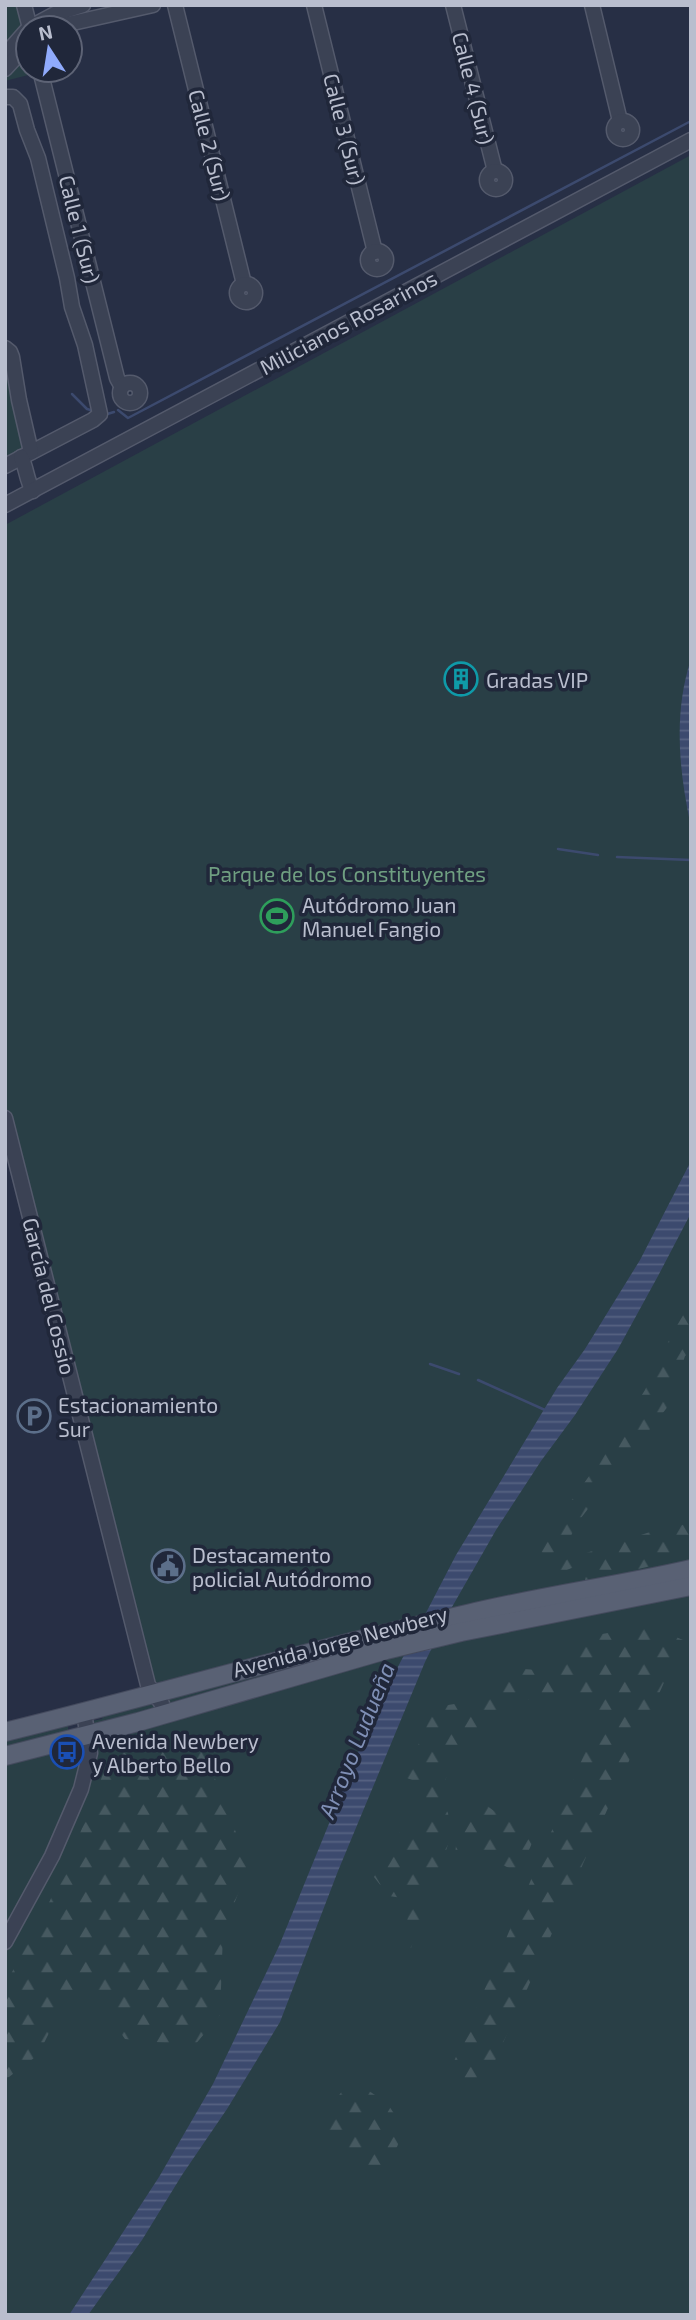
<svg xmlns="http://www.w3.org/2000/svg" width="696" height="2320" font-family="'Exo 2',sans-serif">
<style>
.green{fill:#293f46}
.forest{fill:url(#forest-firs)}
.water{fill:url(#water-rules)}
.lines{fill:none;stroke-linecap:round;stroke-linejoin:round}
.stream{stroke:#3c4a6e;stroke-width:2.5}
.minor-casing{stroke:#545a6c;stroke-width:17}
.major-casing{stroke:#454b5e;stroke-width:20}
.minor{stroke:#3b4254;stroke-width:14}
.major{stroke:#596174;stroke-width:18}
.labels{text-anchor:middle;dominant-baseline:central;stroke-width:7;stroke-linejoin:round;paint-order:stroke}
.street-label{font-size:21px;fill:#b9bece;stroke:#20273a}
.poi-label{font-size:21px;fill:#b9bece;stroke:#20273a;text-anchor:start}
.park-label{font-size:21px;fill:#6f9f81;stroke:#20273a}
.water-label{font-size:23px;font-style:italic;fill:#7f8fb5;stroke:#20273a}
</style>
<defs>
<pattern id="forest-firs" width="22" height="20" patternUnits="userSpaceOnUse" patternTransform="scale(1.75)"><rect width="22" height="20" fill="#293f46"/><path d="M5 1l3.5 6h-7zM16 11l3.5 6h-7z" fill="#465960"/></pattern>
<pattern id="water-rules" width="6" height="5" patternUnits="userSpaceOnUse" patternTransform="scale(1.75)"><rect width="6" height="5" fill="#3c4a6e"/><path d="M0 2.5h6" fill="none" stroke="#566282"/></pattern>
</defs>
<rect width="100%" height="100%" fill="#272f45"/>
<g class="green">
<path d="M5,5H18C24,27 20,30 5,46Z"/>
<path d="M28,53V70H35L36,73L5,81V74Z"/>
<path d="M691,155V2315H5V1756L88,1736L87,1722L102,1719L104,1713L151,1702L153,1706L161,1704L148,1685L5,1118V525Z"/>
<path d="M5,353L25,449L5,463Z"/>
<path d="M68,1724V1732L5,1749V1738Z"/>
</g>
<g class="forest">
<path d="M691,1302V1351L685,1356L669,1405L577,1523L564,1551L545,1554L541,1552L547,1534L603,1457L645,1390L672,1334Z"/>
<path d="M691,1523V1557L585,1581L586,1562L562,1572L553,1564L650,1532Z"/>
<path d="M650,1626L683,1640L482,2090L447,2078L586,1750L602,1737L597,1710L575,1696L540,1693L511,1709L491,1729L465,1738L451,1765L439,1796L448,1813L451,1835L443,1860L424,1893L422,1917L411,1948L399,1943L407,1923L409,1899L389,1896L374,1877L408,1818L434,1811L425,1796L426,1785L404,1777L435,1707L461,1703L466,1716L524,1669L550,1671L578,1638Z"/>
<path d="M200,1740L249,1866L223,1932L220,2015L194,2046L125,2039L87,1985L64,2003L38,2055L5,2080V1985L43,1915L70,1859L112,1751Z"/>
<path d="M482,1802L506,1820H542L519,1873L478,1853L455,1855L460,1808Z"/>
<path d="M351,2079L387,2103L405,2130L383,2176L347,2157L320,2121Z"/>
</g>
<g class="water">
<path d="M691,659V827C679,771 673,714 691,659Z"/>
<path d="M691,1161V1213L658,1276L618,1349L575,1415L541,1461L496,1530L452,1607L425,1662L338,1871L280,2022L227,2109L182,2175L142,2240L88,2315H69L159,2177L213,2084L279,1946L375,1711L456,1555L557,1388L585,1349L640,1260Z"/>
</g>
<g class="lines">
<g class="stream">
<path d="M72,394L87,409L94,411"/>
<path d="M118,410L128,418L691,121"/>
<path d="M104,415L114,412"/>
<path d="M558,849L598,855"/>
<path d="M617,857L691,860"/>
<path d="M430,1364L459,1374"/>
<path d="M478,1380L545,1410"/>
</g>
<defs>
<g id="minor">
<path d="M24,5L30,28"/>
<path d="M175,5L244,284"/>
<path d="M314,5L375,252"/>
<path d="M453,5L495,171"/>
<path d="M592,5L620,121"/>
<path d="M29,28L55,14L83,5"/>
<path d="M50,28L153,5"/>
<path d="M5,55L28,29"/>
<path d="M5,69L28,44"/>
<path d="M40,70L117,378L122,387"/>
<path d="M5,97H13L20,104L27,130L38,158L67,278L72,307L85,345L100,414L93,420L5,466"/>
<circle cx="623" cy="130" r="9"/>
<circle cx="496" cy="180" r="9"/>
<circle cx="377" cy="260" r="9"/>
<circle cx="246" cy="293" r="9"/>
<path d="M5,348L10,352L12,357L19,400L31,452"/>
<circle cx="130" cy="393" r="10"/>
<path d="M21,457C27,469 26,479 33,491"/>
<path d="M5,505L691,140"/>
<path d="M5,1118L148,1685L162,1704L165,1714"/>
<path d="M5,1942L52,1856L81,1789L90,1753L84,1712"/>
</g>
<g id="major">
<path d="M5,1732C160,1694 312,1649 467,1614C541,1596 617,1586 691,1569"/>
<path d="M5,1756L138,1722L386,1650L461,1632L691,1586"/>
</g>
</defs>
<use href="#minor" class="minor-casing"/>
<use href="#major" class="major-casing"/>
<use href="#minor" class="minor"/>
<use href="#major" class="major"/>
</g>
<defs>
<symbol id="building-ring" viewBox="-11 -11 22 22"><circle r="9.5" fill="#20273a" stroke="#0f9aa8" stroke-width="1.5"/><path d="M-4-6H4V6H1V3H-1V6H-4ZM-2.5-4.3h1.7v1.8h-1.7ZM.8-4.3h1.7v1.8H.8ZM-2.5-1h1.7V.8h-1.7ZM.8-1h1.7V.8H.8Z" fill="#0f9aa8"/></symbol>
<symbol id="stadium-ring" viewBox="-11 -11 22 22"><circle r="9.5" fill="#20273a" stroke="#2e9e5b" stroke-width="1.5"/><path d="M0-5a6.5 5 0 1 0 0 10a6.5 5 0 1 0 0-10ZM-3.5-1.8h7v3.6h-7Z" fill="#2e9e5b"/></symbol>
<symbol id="parking-ring" viewBox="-11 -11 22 22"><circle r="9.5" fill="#20273a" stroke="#5c6f8a" stroke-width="1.5"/><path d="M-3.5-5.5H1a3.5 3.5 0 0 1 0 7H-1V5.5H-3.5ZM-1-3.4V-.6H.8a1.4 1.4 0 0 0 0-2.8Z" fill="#5c6f8a"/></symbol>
<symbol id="civic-ring" viewBox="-11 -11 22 22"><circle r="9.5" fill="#20273a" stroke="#5c6f8a" stroke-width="1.5"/><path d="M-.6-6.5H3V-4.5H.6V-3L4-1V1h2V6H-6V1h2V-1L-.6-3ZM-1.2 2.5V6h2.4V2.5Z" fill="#5c6f8a"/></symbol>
<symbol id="bus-ring" viewBox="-11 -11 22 22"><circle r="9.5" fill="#20273a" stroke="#1a4fb4" stroke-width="1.5"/><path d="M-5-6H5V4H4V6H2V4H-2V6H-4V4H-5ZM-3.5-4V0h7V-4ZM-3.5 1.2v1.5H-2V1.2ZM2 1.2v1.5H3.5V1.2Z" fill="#1a4fb4"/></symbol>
</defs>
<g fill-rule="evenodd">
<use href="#building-ring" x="442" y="660" width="38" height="38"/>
<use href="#stadium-ring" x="258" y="897" width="38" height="38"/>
<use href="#parking-ring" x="15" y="1397" width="38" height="38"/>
<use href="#civic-ring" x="149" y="1547" width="38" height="38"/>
<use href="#bus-ring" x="48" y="1733" width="38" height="38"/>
</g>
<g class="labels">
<g class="street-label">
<text transform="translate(474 88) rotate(76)">Calle 4 (Sur)</text>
<text transform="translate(345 129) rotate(76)">Calle 3 (Sur)</text>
<text transform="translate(210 145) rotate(76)">Calle 2 (Sur)</text>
<text transform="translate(80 229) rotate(76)">Calle 1 (Sur)</text>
<text transform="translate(348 322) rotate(-28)">Milicianos Rosarinos</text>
<text transform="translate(50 1296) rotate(76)">García del Cossio</text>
<text transform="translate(340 1641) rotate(-15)">Avenida Jorge Newbery</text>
</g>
<g class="poi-label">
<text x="486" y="679">Gradas VIP</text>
<text x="302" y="904">Autódromo Juan<tspan x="302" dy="24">Manuel Fangio</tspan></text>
<text x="58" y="1404">Estacionamiento<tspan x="58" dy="24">Sur</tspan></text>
<text x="192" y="1554">Destacamento<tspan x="192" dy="24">policial Autódromo</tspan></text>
<text x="92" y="1740">Avenida Newbery<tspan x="92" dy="24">y Alberto Bello</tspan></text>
</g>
<g class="park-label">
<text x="347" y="873">Parque de los Constituyentes</text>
</g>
<g class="water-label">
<text transform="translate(356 1740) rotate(-68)">Arroyo Ludueña</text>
</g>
</g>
<rect width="696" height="2320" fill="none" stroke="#b9bece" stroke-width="14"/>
<g transform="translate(49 49) rotate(348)"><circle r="33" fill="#20273a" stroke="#5d6375" stroke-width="2"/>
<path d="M0-5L12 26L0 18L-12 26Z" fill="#90abfc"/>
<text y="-10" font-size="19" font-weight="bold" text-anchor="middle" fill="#b9bece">N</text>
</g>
</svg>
